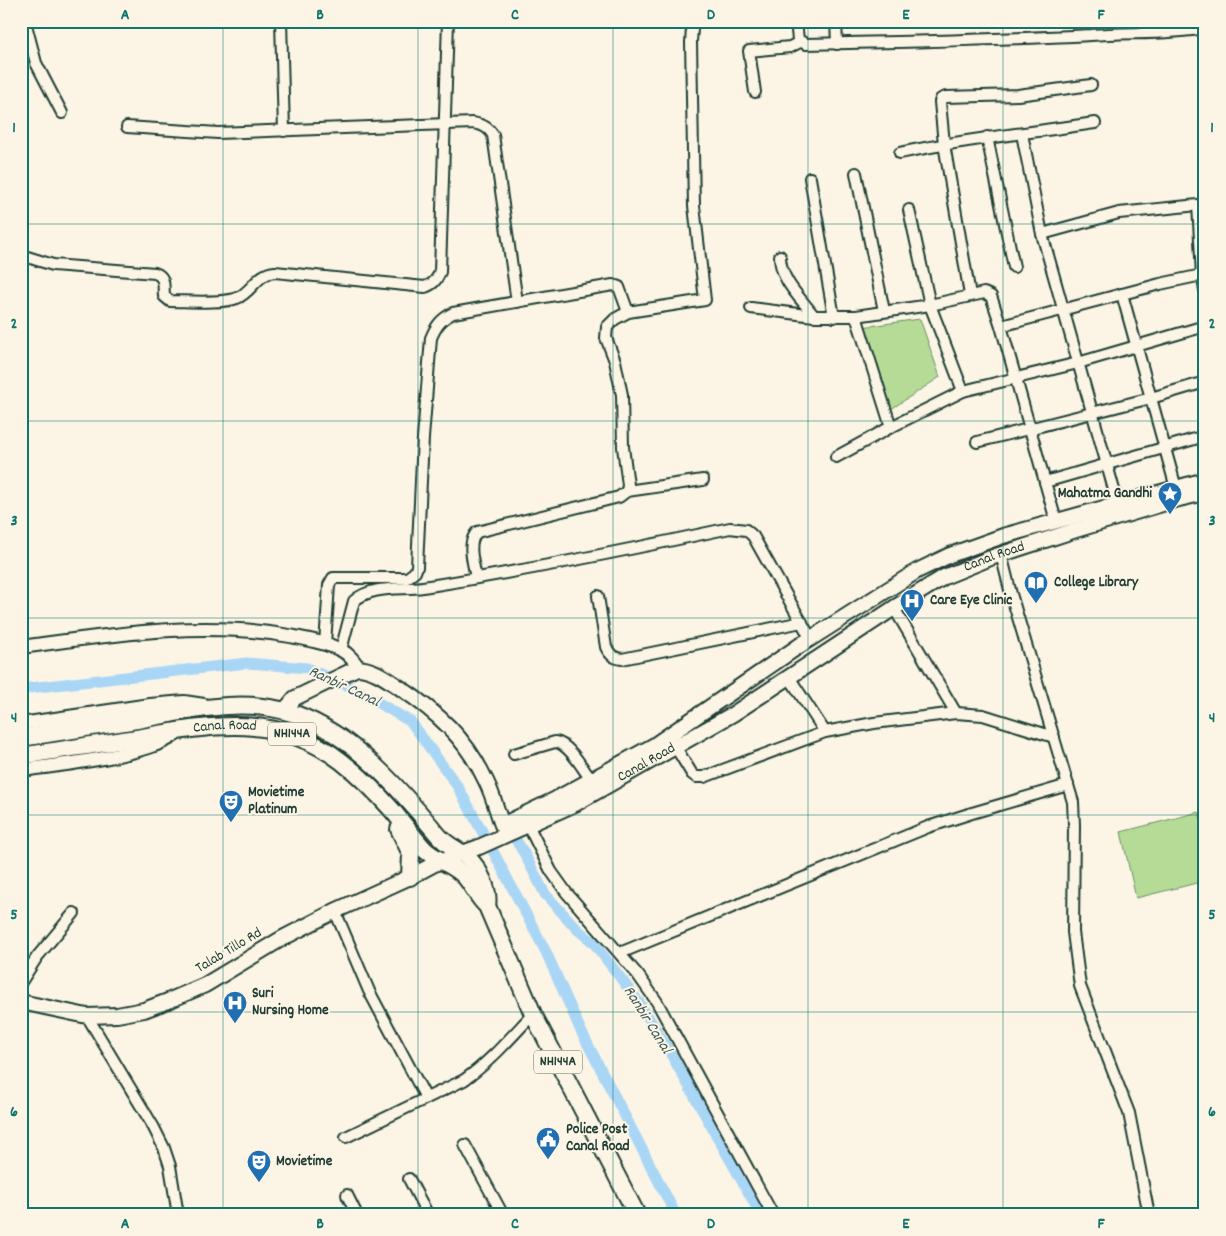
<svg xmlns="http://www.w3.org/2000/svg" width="1226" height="1236" font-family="Dekko,sans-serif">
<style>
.green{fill:#b5db97;stroke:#6a8c66}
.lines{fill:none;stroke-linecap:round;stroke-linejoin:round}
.canal{stroke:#aad6f6;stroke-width:11}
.minor-casing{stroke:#1f3d34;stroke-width:14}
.tertiary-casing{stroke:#1f3d34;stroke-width:16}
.secondary-casing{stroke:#1f3d34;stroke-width:18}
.trunk-casing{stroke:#1f3d34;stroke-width:20}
.minor{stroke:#fcf5e5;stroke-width:10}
.tertiary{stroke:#fcf5e5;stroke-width:12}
.secondary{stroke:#fcf5e5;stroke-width:14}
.trunk{stroke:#fcf5e5;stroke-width:16}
.grid{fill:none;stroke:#0f766e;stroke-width:1;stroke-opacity:0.55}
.labels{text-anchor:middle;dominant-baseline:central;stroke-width:4;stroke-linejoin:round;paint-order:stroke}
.shield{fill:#fcf5e5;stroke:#617469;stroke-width:1}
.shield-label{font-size:14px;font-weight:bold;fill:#1f3d34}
.poi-label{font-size:15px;font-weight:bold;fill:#1f3d34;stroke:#fcf5e5;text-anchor:start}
.street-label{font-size:15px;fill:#1f3d34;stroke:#fcf5e5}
.water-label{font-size:16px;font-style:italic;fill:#3b5c5b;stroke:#fcf5e5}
.neatline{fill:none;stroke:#0f766e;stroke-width:2}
.grid-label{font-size:16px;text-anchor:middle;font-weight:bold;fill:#0f766e}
</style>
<rect width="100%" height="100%" fill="#fcf5e5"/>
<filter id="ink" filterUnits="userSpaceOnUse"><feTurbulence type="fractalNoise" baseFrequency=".02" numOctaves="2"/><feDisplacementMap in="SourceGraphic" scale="10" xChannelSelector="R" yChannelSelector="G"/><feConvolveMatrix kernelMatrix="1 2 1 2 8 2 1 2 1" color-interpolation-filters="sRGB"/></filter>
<g filter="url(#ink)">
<g class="green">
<path d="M920,319L940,377L885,413L855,328Z"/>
<path d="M1199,812L1205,837V881L1136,898L1121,832Z"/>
</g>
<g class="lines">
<g class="canal">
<path d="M21,689L247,663L307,668L355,689L411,722L458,787L483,833"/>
<path d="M516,840L524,853L545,894L578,930L593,942L638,1001L671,1054L761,1215"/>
<path d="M494,853L546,952L581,1031L676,1215"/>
</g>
<defs>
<g id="minor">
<path d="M25,21L36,63L62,113"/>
<path d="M281,21L284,131"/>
<path d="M796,21L798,40L806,44C901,42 996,40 1091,35C1129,32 1167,35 1205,28"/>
<path d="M836,21L837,44"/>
<path d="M755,92L749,51L790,47L800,42"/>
<path d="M127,127L218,133L473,123C483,125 488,127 493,135L517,302"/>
<path d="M1022,134L1042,234L1118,504"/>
<path d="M987,137L1014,267"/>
<path d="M900,153C964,139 1030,133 1095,123"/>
<path d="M856,173L884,311"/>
<path d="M810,178L834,317"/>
<path d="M909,210L930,305L963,391"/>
<path d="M1042,234L1119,213L1198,205L1202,275L1205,290"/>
<path d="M21,255L53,265L155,273C166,277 163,286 164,296L170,301C187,301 223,304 237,298C252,292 257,273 275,272L425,287C433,284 436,281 440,272L448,21"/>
<path d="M780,256C780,280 800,297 814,316"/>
<path d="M1122,294L1176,488"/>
<path d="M970,295L944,144L940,102L941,99L946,97L1018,95L1091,85"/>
<path d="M751,308L814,316H856L930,305L984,293L991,296L1001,326L1056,521"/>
<path d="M856,316L891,427"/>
<path d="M1001,326L1160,284L1202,275"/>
<path d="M977,442L1151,398L1205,382"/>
<path d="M836,457L891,427L963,391L1078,363L1205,326"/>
<path d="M1045,482L1205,436"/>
<path d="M627,491L703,480"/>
<path d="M1001,554L1011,594L1073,802L1074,825L1073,932L1080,986L1129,1113L1149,1215"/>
<path d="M476,578C474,565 466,543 477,532L619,497L627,491L628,485L623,447L622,395L615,361L606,338L607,327L615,319L628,312L705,300L694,206L691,42L692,29L695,21"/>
<path d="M598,596L606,647C610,655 614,658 622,659L802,622"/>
<path d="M894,608L956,713"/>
<path d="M325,644L329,585L333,578H407L415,572L417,567L423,438L431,338C436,326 441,319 453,313L613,285L619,287L628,312"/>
<path d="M341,650L354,601C371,585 401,590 423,587C526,571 628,550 730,528L746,530L753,536L811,639"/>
<path d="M789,677L825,732"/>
<path d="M675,746L692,774L696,777H704L825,732L874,723L956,713L983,715L1054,737"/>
<path d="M514,754L555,742C569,743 583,769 591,780"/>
<path d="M528,825L551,871L566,892L638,975L657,1002L773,1215"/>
<path d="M335,911L369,991L426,1098"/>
<path d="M620,953L928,827L972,813L1068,785"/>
<path d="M21,982L37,957L74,913"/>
<path d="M87,1016L153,1126L164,1148L170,1166L178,1215"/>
<path d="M346,1137L464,1080C490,1062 511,1037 533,1014"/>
<path d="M465,1145L503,1215"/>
<path d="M409,1179L428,1215"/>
<path d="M347,1195L357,1215"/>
</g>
<g id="tertiary">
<path d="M21,647C110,635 201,620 290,636C306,639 325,642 341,650C349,654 354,661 359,668"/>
<path d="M21,724L150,705L184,702L204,705"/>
<path d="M21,770C57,765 155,755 178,732"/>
</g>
<g id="secondary">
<path d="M284,711L295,698L357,668C372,668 387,679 399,687C438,713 466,738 486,781C493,795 497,811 502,825L556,799L653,746L799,646L917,571L950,555L1003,536L1205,480"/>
<path id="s1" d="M21,1002L87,1016L117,1015L144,1010L168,1001L205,985L281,939L335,911L410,877L440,861L479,847L577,803L733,714L894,608L944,577L993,557L1076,530L1179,499L1205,493"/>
</g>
<g id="trunk">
<path d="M21,738C60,732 99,726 137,720C188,711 244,696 295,714C352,734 400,789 438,835C447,846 458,849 468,858C479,868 490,891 487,905"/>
<path id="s2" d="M21,756C58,750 94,745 130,739C206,726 274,710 341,761C359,775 377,793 393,811C403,823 413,837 424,849C437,862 456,864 467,879C474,888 478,898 487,906L533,1014L637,1215"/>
<path d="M399,829L411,854L410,877"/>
</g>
</defs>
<use href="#minor" class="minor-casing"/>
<use href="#tertiary" class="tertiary-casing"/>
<use href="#secondary" class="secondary-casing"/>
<use href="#trunk" class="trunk-casing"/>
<use href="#minor" class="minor"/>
<use href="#tertiary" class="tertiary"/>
<use href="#secondary" class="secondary"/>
<use href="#trunk" class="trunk"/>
</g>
</g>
<path class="grid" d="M223,21V1215M418,21V1215M613,21V1215M808,21V1215M1003,21V1215M21,224H1205M21,421H1205M21,618H1205M21,815H1205M21,1012H1205"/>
<defs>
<symbol id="sight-pin" viewBox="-11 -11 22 30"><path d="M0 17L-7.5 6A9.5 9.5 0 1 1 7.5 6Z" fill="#1f6fb2" stroke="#fcf5e5"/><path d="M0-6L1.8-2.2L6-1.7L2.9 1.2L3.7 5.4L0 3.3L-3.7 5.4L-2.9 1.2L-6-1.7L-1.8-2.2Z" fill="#fff"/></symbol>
<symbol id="library-pin" viewBox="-11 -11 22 30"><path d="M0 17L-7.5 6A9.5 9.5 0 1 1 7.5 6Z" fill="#1f6fb2" stroke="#fcf5e5"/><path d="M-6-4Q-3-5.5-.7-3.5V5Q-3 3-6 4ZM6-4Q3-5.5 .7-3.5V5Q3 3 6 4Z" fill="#fff"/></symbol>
<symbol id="hospital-pin" viewBox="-11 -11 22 30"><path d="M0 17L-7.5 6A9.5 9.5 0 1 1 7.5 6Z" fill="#1f6fb2" stroke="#fcf5e5"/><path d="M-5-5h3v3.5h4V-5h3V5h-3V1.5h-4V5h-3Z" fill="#fff"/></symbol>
<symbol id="theatre-pin" viewBox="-11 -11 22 30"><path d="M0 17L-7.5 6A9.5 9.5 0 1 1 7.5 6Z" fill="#1f6fb2" stroke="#fcf5e5"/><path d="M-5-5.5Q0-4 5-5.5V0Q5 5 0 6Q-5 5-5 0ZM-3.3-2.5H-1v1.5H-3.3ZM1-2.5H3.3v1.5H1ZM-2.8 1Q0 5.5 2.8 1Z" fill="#fff"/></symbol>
<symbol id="civic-pin" viewBox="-11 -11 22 30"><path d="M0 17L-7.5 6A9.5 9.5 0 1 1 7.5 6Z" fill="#1f6fb2" stroke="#fcf5e5"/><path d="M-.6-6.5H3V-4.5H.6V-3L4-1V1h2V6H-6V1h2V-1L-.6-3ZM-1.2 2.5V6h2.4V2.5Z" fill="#fff"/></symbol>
</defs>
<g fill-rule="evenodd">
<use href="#sight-pin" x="1156" y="480" width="28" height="38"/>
<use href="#library-pin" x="1022" y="569" width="28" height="38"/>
<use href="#hospital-pin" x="898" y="587" width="28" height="38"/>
<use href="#theatre-pin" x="217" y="788" width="28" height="38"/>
<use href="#hospital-pin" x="221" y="989" width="28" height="38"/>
<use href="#civic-pin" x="534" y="1125" width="28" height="38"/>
<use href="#theatre-pin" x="245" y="1148" width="28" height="38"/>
</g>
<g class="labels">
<g class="shield">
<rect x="268" y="722.5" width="48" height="23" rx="4"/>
<rect x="534" y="1050.5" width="48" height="23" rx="4"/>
</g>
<g class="shield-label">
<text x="292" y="734">NH144A</text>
<text x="558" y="1062">NH144A</text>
</g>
<g class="poi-label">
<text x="1152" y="494" text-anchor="end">Mahatma Gandhi</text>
<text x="1054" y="583">College Library</text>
<text x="930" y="601">Care Eye Clinic</text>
<text x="248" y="793">Movietime<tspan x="248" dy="17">Platinum</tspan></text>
<text x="252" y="994">Suri<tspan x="252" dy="17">Nursing Home</tspan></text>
<text x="566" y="1130">Police Post<tspan x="566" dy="17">Canal Road</tspan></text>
<text x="276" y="1162">Movietime</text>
</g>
<g class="street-label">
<text stroke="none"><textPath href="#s1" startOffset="1091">Canal Road</textPath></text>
<text stroke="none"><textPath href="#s2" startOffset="206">Canal Road</textPath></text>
<text stroke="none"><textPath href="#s1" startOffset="686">Canal Road</textPath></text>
<text transform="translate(229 951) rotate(-31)">Talab Tillo Rd</text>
</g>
<g class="water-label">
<text transform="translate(344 687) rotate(25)">Ranbir Canal</text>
<text transform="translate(647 1020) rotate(58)">Ranbir Canal</text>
</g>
</g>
<rect width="1226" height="1236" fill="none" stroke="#fcf5e5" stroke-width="55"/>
<rect x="28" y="28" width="1170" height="1180" class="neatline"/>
<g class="grid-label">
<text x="125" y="19">A</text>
<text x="320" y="19">B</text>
<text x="515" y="19">C</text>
<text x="711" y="19">D</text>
<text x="906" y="19">E</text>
<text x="1101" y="19">F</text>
<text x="14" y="132">1</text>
<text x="1212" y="132">1</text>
<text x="14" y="328">2</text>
<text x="1212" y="328">2</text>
<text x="14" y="525">3</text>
<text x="1212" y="525">3</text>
<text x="14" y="722">4</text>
<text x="1212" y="722">4</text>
<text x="14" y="919">5</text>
<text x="1212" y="919">5</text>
<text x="14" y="1116">6</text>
<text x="1212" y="1116">6</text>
<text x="125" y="1228">A</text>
<text x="320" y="1228">B</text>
<text x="515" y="1228">C</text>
<text x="711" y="1228">D</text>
<text x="906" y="1228">E</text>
<text x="1101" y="1228">F</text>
</g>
</svg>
